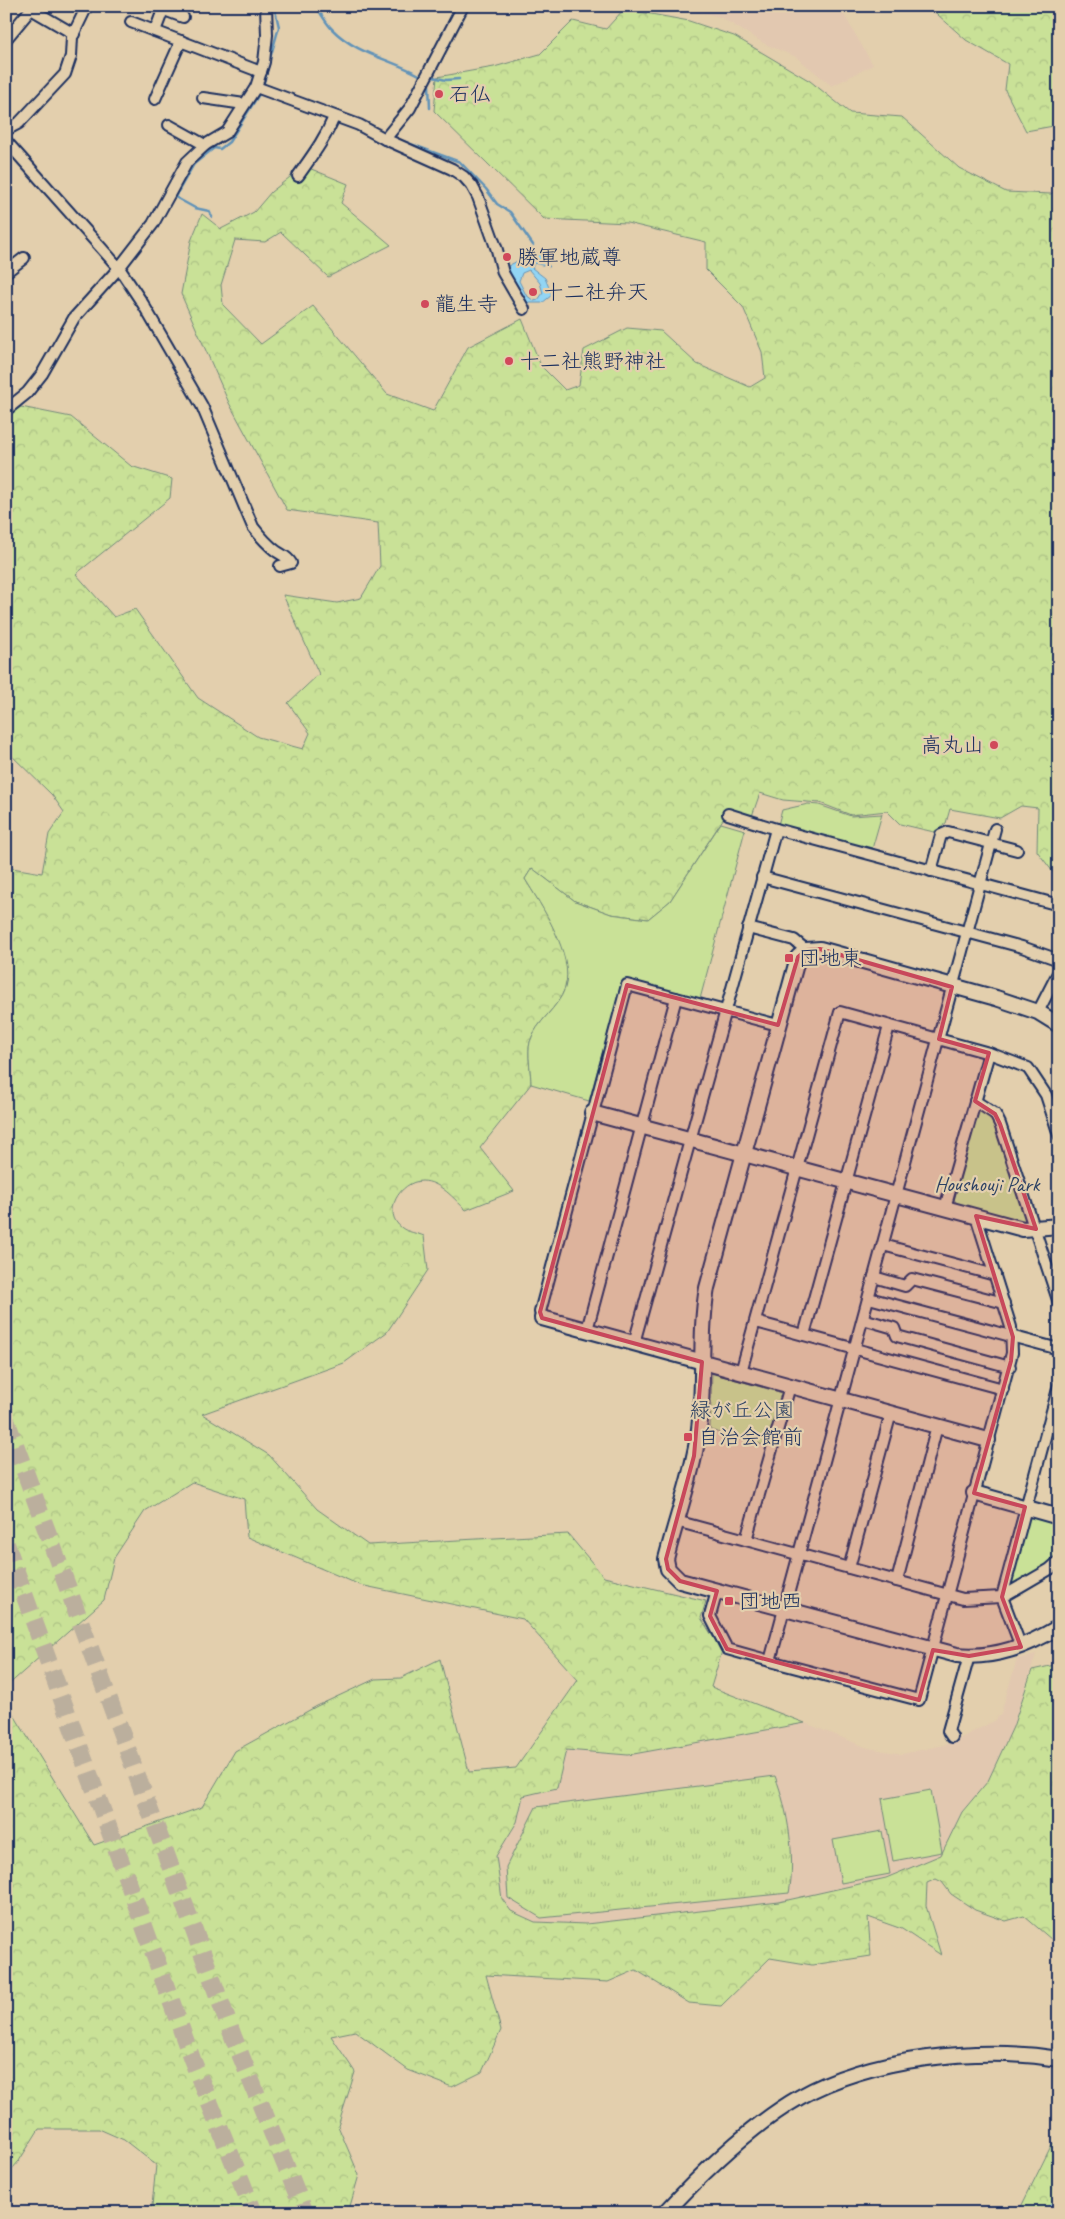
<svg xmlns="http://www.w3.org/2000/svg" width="1065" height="2219" font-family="Caveat,'Klee One',sans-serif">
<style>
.built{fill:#e2c8b0}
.grass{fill:url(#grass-tufts);stroke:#72887a}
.forest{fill:url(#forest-crowns);stroke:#72887a}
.park{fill:#c9e197;stroke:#72887a}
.water{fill:#92d5f4;stroke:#6293b8;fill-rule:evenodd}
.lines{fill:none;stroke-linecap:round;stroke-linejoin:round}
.stream{stroke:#6293b8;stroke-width:2.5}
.river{stroke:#92d5f4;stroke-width:16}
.highway-tunnel{stroke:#bbaf9d;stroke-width:18;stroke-dasharray:18 9;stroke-linecap:butt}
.street-casing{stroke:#1b2f5e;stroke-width:14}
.secondary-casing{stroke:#1b2f5e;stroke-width:18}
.street{stroke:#e3cfad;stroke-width:10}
.secondary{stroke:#e3cfad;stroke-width:14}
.marked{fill:#c8485b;fill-opacity:0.2;stroke:#c8485b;stroke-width:4;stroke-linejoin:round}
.poi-dot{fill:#d1495b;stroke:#e3cfad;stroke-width:2}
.labels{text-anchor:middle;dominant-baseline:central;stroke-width:4.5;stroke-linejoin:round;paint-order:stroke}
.poi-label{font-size:21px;fill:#1b2f5e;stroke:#e3cfad;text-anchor:start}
.park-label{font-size:21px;fill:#2c4164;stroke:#e3cfad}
</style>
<defs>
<pattern id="grass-tufts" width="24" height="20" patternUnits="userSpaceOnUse" patternTransform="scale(1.25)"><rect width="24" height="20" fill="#c9e197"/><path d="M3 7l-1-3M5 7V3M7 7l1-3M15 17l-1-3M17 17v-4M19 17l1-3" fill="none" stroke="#acc185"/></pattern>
<pattern id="forest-crowns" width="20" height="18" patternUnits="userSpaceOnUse" patternTransform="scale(1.25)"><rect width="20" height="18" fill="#c9e197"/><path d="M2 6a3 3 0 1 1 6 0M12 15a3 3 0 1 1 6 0" fill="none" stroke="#acc185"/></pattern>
</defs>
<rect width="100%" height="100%" fill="#e3cfad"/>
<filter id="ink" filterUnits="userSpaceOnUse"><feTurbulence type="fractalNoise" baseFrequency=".02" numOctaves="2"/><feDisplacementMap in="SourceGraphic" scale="10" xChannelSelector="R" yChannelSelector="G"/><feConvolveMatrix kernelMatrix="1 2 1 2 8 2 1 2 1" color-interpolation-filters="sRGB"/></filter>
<g filter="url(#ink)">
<g class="built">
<path d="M677,6H839L873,65L832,86L796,57L765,44L720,17Z"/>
<path d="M1036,1654L1013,1727L988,1781L962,1812L941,1855L886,1878L779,1902L586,1924L535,1922L511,1911L502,1899L496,1856L517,1822L523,1796L557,1788L566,1750L628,1755L805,1723L868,1748L902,1754L944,1745L961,1738L996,1720L1001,1713L1017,1659Z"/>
</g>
<path class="grass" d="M775,1776C788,1809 796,1859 789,1893L541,1918L508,1898L506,1867L536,1807Z"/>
<g class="forest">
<path d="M928,6H1059V125L1026,131L1005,90L1008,64L966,40Z"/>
<path d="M624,9L689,21L734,36L810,81L850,113L902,117L959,168L1006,192L1051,194L1059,188V880L1037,851L1038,808L1021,806L1000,818L950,809L946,823L934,832L900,824L887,811L851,815L820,803L783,800L760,793L752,816L729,810L670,901L648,919L611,914L575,901L532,868L525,879C541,905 576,956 565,988C558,1009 536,1021 530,1042C527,1054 531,1072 531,1084L480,1148L514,1191L466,1210C454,1199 440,1181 422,1181C400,1181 381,1213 402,1228C407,1232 417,1233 424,1236L428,1270L387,1332L344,1363L202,1414L269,1455L317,1509L368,1545L568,1534L604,1577L706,1601L701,1618L722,1651L711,1687L805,1723L628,1755L566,1750L557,1788L523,1796L517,1822L496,1856L502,1899L511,1911L535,1922L586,1924L779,1902L886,1878L941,1855L962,1812L988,1781L1013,1727L1032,1670L1059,1664V1946L1024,1916L1006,1921L975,1910L951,1894L942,1882L936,1879L927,1883L926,1906L941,1955L902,1929L868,1917L871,1956L812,1965L770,1958L721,2006L689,2003L636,1970L608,1982L486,1975L501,2030L482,2072L452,2087L408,2070L355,2031L331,2036L355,2072L338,2126L359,2175L348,2213H147L152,2206L156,2165L124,2140L99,2129H39L19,2161L6,2176V1702L94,1845L202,1807L235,1751L317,1706L375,1679L401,1678L440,1659L469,1772L516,1768L578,1680L523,1619L360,1585L247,1537L244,1499L192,1482L145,1511L114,1558L104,1600L6,1687V867L42,873L49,834L64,812L52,795L6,750V418L21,407L71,417L131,466L172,479L170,498L76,574L114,617L135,609L198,698L258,737L303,749L310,733L288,703L319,674L283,595L337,603L361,598L380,566L378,523L287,510L229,403L181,294L191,241L202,214L221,229L254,212L271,192L304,166L348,184L341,203L391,245L328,277L281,232L265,242L235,240L221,285L223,305L261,344L313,306L387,394L433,411L468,347L522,319L541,366L565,390L579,385L584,350L627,328L661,331L697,364L750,387L765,378L762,352L743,307L706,270V242L627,223L544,219L434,111L437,77L494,67L540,54L573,21L606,29Z"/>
<path d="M1059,2143V2213H1018L1052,2144Z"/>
</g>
<g class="park">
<path d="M808,804L819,805L851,816L882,814L872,849L778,825L782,810Z"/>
<path d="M721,823L745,830L700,999L623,979L589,1101L531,1084C531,1072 527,1054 530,1042C536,1021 558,1009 565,988C575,956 541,905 525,879L532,868L575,901L611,914L648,919L670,901Z"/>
<path d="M978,1110L992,1118L997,1128L1027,1219L1023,1222L959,1206L953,1198Z"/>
<path d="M712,1373L782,1393L767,1446L710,1430Z"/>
<path d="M1033,1516L1059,1524V1548L1056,1556L1043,1568L1014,1585L1010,1581L1028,1519Z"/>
<path d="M931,1790L942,1852L893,1861L882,1799Z"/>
<path d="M882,1831L890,1874L841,1883L833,1840Z"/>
</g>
<path class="water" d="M539,254L550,267L534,263L532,268L545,278L552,295L542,303H527L513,282L508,266L527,256ZM529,270L540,283L543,293L538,300L534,301L526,295L519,281L522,273Z"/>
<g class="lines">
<g class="stream">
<path d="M316,6C321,14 326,23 332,29C357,55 392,59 421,76"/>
<path d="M269,62L279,27L274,6"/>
<path d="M433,77L446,80L459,79"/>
<path d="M429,85L430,108"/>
<path d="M263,86L268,67"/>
<path d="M397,139L460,162L486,189L497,204L510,212L533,245"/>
<path d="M212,217L209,211L195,208L175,197L194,164L214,148L220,149L229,142L261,91"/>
</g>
<path class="river" d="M1052,2213L1059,2207"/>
<g class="highway-tunnel">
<path d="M6,1420L234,2039L305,2213"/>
<path d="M6,1544L192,2059L254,2213"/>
</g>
<defs>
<g id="street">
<path d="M154,6L183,17"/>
<path d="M131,22L261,72"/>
<path d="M155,31L163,10"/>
<path d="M6,39L31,9L74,34"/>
<path d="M256,87L359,125L385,139L452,169L464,177L472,186L478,197L497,250L503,273L524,309"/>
<path d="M203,98L244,104"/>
<path d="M155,99L181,41"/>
<path d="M169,125L205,145"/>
<path d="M6,130L19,123L65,74L71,56L72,37L87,6"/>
<path d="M385,139L410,108L463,6"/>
<path d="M6,141L119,268L143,304L202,406L253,527C260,536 267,544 276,551C282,555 287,556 291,563L280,566"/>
<path d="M298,176C312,156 325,139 334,117"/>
<path d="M6,272L24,258"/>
<path d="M6,410L27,393L42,374L74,318L119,268L153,224L187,162L205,145L227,132L256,87L264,62L267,35L266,6"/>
<path d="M728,814L776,829"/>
<path d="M931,871L941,835L948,832L1017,850"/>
<path d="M762,877L1022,947L1059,960"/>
<path d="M748,928L794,940L806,950"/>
<path d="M1038,1012L1059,971"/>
<path d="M975,1101L995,1114L1000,1124L1059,1303"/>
<path d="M945,1208L989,1053"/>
<path d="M976,1216L1011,1327L1012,1353L919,1700L770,1661L995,829"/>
<path d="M883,1245L995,1275"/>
<path d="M874,1277L905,1286L912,1279L1004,1303"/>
<path d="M869,1298L1059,1349"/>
<path d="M542,1318L540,1312L627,985L778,1025"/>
<path d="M863,1319L894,1328L897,1336L1010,1367"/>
<path d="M756,1322L1003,1389"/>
<path d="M587,1330L676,998"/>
<path d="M804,1335L889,1026"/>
<path d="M634,1343L776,829L1059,905"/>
<path d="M741,1372L840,1012L989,1053L1028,1068L1046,1095L1059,1135"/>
<path d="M676,1521L963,1599L1002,1597L1050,1569L1059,1561"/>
<path d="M746,1540L790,1386"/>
<path d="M849,1568L891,1413"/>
<path d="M897,1581L937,1426"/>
<path d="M717,1591L710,1616L727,1649L770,1661"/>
<path d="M1021,1647L1002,1597L1059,1385"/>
<path d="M952,1737L948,1731L969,1656"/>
</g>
<g id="secondary">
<path d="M1059,1025L1038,1012L996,998L820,949L806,950L798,957L707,1288C699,1334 705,1382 699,1429C693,1473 677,1516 666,1559L668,1569L680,1581L957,1655C995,1659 1027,1646 1059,1627"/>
<path d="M592,1113L1023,1229L1059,1226"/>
<path d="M542,1318L988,1440"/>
<path d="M974,1493L1059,1517"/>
<path d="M665,2213C703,2172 751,2125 800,2097C871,2057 979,2046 1059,2059"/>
</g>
</defs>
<use href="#street" class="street-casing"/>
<use href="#secondary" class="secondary-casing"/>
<use href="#street" class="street"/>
<use href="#secondary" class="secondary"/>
</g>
</g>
<path class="marked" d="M820,949L952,987L939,1039L989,1053L975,1101L995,1114L1000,1124L1036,1229L976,1216L1013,1337L1011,1361L974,1493L1025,1507L1002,1597L1021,1647L969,1656L933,1650L919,1700L727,1649L710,1616L717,1591L680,1581L668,1569L666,1559L694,1456L702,1362L542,1318L540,1312L627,985L778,1025L798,957L806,950Z"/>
<g class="poi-dot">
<circle cx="439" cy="94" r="5"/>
<circle cx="507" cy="257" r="5"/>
<circle cx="533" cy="292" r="5"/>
<circle cx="425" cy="304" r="5"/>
<circle cx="509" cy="361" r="5"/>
<circle cx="994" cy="745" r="5"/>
<rect x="784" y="953" width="10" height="10" rx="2.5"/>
<rect x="683" y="1432" width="10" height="10" rx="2.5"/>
<rect x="724" y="1596" width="10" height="10" rx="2.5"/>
</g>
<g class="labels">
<g class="poi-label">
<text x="449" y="94">石仏</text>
<text x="517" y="257">勝軍地蔵尊</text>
<text x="543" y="292">十二社弁天</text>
<text x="435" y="304">龍生寺</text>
<text x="519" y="361">十二社熊野神社</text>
<text x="984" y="745" text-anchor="end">高丸山</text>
<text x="799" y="958">団地東</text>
<text x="698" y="1437">自治会館前</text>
<text x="739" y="1601">団地西</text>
</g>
<g class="park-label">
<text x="987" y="1184">Houshouji Park</text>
<text x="742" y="1410">緑が丘公園</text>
</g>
</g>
<rect width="1065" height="2219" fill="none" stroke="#e3cfad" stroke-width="25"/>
<rect x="12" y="12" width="1040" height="2194" fill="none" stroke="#1b2f5e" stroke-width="2" filter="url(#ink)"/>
</svg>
